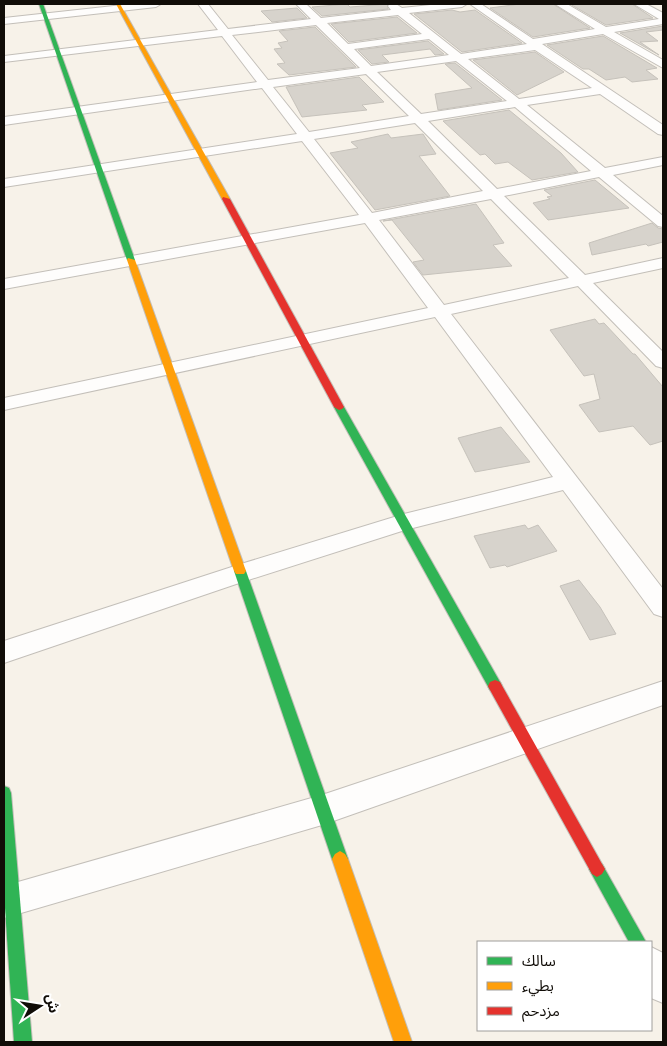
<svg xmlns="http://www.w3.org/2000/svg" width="667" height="1046" font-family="'Times New Roman','Noto Sans Arabic',serif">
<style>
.building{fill:#d7d3cc;stroke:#c6c2bb}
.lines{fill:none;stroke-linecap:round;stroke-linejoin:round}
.street-casing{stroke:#c3bfb9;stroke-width:2}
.fast-casing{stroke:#c3bfb9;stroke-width:2}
.slow-casing{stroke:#c3bfb9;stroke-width:2}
.jam-casing{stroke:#c3bfb9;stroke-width:2}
.street{fill:#fefdfc;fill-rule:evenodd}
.fast{fill:#30b455;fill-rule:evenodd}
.slow{fill:#ff9f0a;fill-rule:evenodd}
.jam{fill:#e5322d;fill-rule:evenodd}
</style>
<rect width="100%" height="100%" fill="#f7f2e9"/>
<g class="building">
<path d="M347,4L350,7L388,4V9L322,16L312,7Z"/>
<path d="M520,4H553L590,28L533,37L490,8Z"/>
<path d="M570,4H632L653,18L606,25Z"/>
<path d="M297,8L307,18L272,22L261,11Z"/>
<path d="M452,10L460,12L475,10L522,43L462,52L414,14Z"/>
<path d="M397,17L417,33L349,42L331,24Z"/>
<path d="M663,26V30L646,32L658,41L640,42L659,55L620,33Z"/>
<path d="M315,27L356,67L289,75L277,64L285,63L274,49L282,48L278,43L288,41L279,31Z"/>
<path d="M603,36L657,68L646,70L658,79L632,82L625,77L606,80L589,69H583L547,45Z"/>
<path d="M428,41L444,54L435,55L430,49L382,55L389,62L372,64L358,50Z"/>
<path d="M535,52L564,72L517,95L473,60Z"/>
<path d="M455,63L502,100L438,110L435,94L472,88L445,64Z"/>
<path d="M359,77L384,102L362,105L367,110L302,117L286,87Z"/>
<path d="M509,110L561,153L578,172L532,180L508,162L495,164L485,154L480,155L443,121Z"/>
<path d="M388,134L391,138L423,134L436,154L419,156L450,196L375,210L330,153L358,148L351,142Z"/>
<path d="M595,180L629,208L548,220L533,203L550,199L547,197L552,196L544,190Z"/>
<path d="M476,204L504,243L493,245L512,266L423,275L413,262L424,260L392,220L383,221Z"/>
<path d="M652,223L658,228L663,229V242L648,246L646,244L592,255L589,243Z"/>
<path d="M595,319L599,324L604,323L633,354H635L663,387V441L650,445L633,426L599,432L579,405L600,399L594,374L584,376L550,330Z"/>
<path d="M501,427L530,462L475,472L458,438Z"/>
<path d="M525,525L528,529L538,525L557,551L507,567L505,565L490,568L474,536Z"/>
<path d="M579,580L600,607L616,634L590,640L560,586Z"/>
</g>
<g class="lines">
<defs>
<g id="street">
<path d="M132,4H161L156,7L4,24V18Z"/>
<path d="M198,4H208L228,29L311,19L296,4H306L321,18L391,10L388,6L390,4H396L402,8L440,4H467L462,7L409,13L461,54L527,44L470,4H481L533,39L595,29L555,4H567L606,27L659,19L634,4H646L663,13V24L614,32L663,60V68L603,34L542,44L663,125V135L658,134L600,94L527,105L605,168L663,157V165L613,175L663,216V227L658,226L599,177L504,196L585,275L663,258V268L593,283L663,352V368L656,366L578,286L451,314L663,589V617L654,614L563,490L405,530L245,581L4,663V641L241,564L404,514L553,477L435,317L4,410V398L428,308L365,223L4,289V279L359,215L302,141L4,187V179L297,134L262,88L4,125V117L257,82L222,36L4,62V56L218,30ZM398,15L422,34L348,44L327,23ZM316,25L360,68L268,80L232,35ZM429,39L449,55L371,66L354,49ZM535,50L592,88L519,99L468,59ZM456,61L507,101L421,114L377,72ZM366,74L409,116L309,132L273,87ZM515,107L591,171L497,189L428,121ZM415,123L483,191L372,213L314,139ZM491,199L569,278L444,305L379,220Z"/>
<path d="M663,681V705L322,825L4,918V886L322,795Z"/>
<path d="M651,947L663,953V1003L651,998Z"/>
</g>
<g id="fast">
<path d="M39,4H43L135,260L134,262L127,260Z"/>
<path d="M339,404L344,407L500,682L502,686L500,690L495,692L490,690L334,407Z"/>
<path d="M240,566L244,568L246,571L348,859L345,864L340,867L335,864L332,859L234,571L236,568Z"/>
<path d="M4,786L9,788L11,793L32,1042H14L4,893Z"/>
<path d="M597,861L602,864L646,942H629L589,869L592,864Z"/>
</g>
<g id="slow">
<path d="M116,4H120L230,199L229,201L222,199Z"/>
<path d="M128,258L135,260L246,571L244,574H236L234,571L127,260Z"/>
<path d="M340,851L345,854L348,859L412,1042H394L332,859L335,854Z"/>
</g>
<g id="jam">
<path d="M223,197L230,199L344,407L342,409L339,410L334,407L222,199Z"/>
<path d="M495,680L500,682L602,864L605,869L602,874L597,877L592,874L490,690L488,686L490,682Z"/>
</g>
</defs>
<use href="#street" class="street-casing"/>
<use href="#fast" class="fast-casing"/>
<use href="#slow" class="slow-casing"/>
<use href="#jam" class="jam-casing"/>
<use href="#street" class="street"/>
<use href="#fast" class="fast"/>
<use href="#slow" class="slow"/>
<use href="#jam" class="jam"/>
</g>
<rect width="667" height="1046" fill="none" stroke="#110d08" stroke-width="10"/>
<rect x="477" y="941" width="175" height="90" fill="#ffffff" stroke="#a09e9c"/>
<rect x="487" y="957" width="25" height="8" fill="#30b455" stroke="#a09e9c"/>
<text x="522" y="966" font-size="15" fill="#110d08">سالك</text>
<rect x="487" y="982" width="25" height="8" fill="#ff9f0a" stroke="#a09e9c"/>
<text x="522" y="991" font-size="15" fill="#110d08">بطيء</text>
<rect x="487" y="1007" width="25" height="8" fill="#e5322d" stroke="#a09e9c"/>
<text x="522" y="1016" font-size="15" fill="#110d08">مزدحم</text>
<g transform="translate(40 1006) rotate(78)" stroke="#ffffff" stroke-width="4" paint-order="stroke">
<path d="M0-4L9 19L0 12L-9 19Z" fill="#110d08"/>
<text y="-8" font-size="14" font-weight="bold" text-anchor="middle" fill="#110d08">ش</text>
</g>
</svg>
